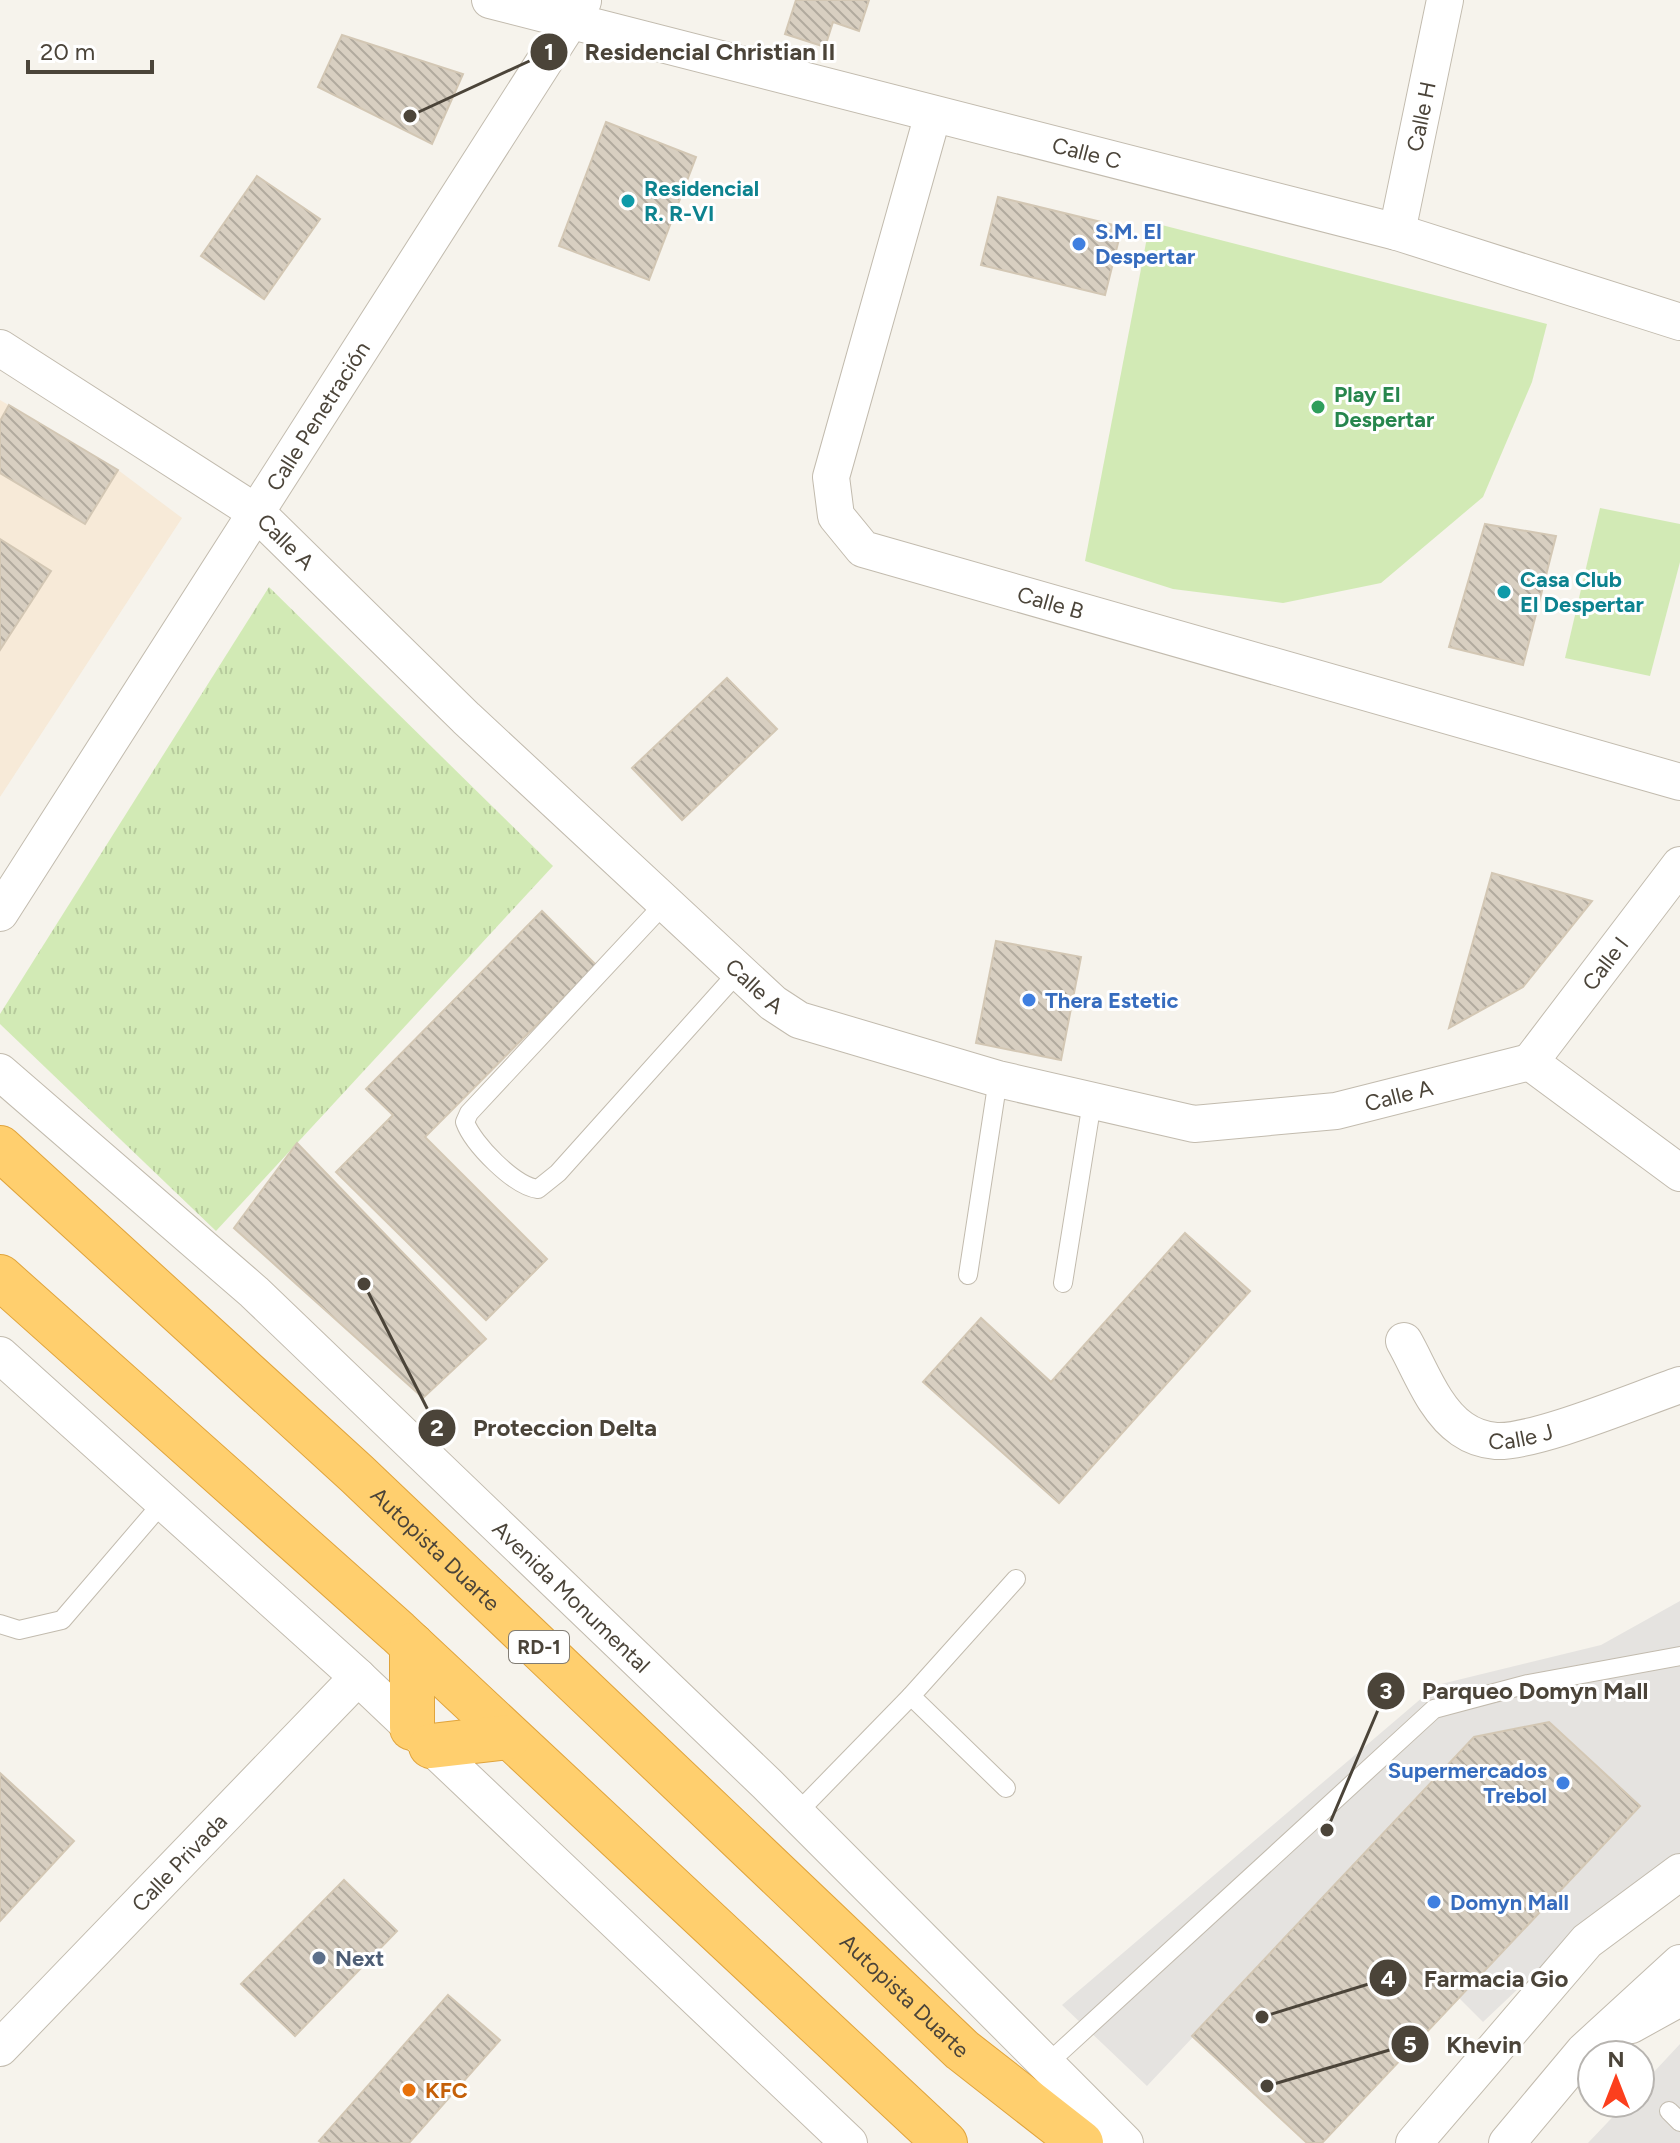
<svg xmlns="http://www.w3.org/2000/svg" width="1680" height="2143" viewBox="0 0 1680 2143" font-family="Figtree,sans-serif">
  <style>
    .commercial { fill: #f7ead8 }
    .grass { fill: url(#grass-tufts) }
    .park { fill: #d2eab5 }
    .parking { fill: #e5e3e0 }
    .building { fill: url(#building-back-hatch); stroke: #d3c7b4; stroke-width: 2 }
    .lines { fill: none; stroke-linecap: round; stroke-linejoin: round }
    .service-casing { stroke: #c2bbae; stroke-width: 20 }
    .minor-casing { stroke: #c2bbae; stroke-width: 38 }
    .motorway-casing { stroke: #e0a43c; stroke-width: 46 }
    .service { stroke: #fff; stroke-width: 18 }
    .minor { stroke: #fff; stroke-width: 36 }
    .motorway { stroke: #ffcf6e; stroke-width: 44 }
    .culture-dot { fill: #0f9aa8; stroke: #fff; stroke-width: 3 }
    .shop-dot { fill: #3f7fe0; stroke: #fff; stroke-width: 3 }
    .leisure-dot { fill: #2e9e5b; stroke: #fff; stroke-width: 3 }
    .service-dot { fill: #5c6f8a; stroke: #fff; stroke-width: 3 }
    .food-dot { fill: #e8710a; stroke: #fff; stroke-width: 3 }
    .labels { text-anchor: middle; stroke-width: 6; stroke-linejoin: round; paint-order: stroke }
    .shield { fill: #fff; stroke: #817c74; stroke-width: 2 }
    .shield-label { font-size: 20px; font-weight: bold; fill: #4b4439 }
    .street-label { font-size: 22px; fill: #4b4439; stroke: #fff }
    .culture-label { font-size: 22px; font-weight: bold; fill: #0d838f; stroke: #fff; text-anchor: start }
    .shop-label { font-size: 22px; font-weight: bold; fill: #366cbe; stroke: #fff; text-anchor: start }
    .leisure-label { font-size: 22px; font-weight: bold; fill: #27864d; stroke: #fff; text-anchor: start }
    .service-label { font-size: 22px; font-weight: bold; fill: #4e5e75; stroke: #fff; text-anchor: start }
    .food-label { font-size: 22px; font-weight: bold; fill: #c56008; stroke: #fff; text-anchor: start }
    .leader { fill: none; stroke: #4b4439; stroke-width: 3 }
    .callout-dot { fill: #4b4439; stroke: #fff; stroke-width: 3 }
    .mark-label { font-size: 24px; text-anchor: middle; font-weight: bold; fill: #fff }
    .callout-label { font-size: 24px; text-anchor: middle; font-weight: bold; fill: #4b4439; stroke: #fff; stroke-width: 6; stroke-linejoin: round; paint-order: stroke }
  </style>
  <defs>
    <pattern id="grass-tufts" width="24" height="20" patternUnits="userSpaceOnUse" patternTransform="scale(2)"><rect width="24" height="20" fill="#d2eab5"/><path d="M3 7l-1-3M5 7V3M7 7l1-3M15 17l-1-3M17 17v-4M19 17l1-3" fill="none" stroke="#b6ca9c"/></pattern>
    <pattern id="building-back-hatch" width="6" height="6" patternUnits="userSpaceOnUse" patternTransform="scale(2)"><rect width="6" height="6" fill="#d8cfc1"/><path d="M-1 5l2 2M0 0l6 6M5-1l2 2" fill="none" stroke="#b1aa9e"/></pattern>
  </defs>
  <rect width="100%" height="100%" fill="#f6f3ec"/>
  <polygon class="commercial" points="0,400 118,470 182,518 0,797"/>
  <polygon class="grass" points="269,587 553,866 216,1231 0,1024 0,1014"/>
  <g class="park">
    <polygon points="1150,222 1547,324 1532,382 1483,497 1381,583 1283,603 1173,589 1085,561"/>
    <polygon points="1600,508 1680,524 1680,562 1650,676 1565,658"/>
  </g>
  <g class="parking">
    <polygon points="1680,1601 1680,1853 1579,1931 1483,2022 1459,1998 1640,1806 1549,1722 1474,1738 1147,2086 1062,2005 1437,1685 1601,1645"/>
    <polygon points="1680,2044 1680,2143 1588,2143 1626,2103 1640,2103 1640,2087"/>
  </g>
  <g class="building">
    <polygon points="796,0 869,0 859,31 833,22 825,47 785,34"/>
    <polygon points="342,35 463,74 432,144 318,87"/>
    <polygon points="606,122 696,157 649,280 559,246"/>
    <polygon points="257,176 320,219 264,299 201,256"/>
    <polygon points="998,197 1122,227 1105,295 981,265"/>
    <polygon points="9,405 118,470 85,524 0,473 0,421"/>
    <polygon points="1485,524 1556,536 1523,665 1449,647"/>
    <polygon points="0,539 51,571 0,650"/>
    <polygon points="727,678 777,729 682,820 632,768"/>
    <polygon points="1492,873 1592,901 1523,987 1449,1028"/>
    <polygon points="542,911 596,965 425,1137 547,1259 486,1320 336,1172 393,1115 366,1089"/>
    <polygon points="996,941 1081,957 1061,1060 976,1043"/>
    <polygon points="297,1143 486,1339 423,1398 234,1228"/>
    <polygon points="1185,1233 1250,1291 1059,1503 923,1382 981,1318 1051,1382"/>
    <polygon points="1549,1722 1640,1806 1322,2143 1307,2143 1192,2036 1474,1737"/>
    <polygon points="0,1773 74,1841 0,1921"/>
    <polygon points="344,1880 397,1931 295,2036 241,1984"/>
    <polygon points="448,1995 500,2040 409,2143 322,2143 319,2141"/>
  </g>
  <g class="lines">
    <defs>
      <g id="service">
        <path d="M 665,903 L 469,1113 L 465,1122 C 473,1144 514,1186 538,1189 L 558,1173 L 740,970"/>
        <polyline points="968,1275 998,1079"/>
        <polyline points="1063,1283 1092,1102"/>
        <polyline points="0,1624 19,1630 62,1620 164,1501"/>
        <polyline points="1006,1788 911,1696 1016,1579"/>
        <polyline points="797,1813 911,1696"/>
        <polyline points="1047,2064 1434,1709 1528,1684 1680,1656"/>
        <polyline points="1669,2111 1680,2122"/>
      </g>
      <g id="minor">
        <path id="s1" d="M 490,0 L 1397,232 L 1680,322"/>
        <path id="s2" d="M 933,114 L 831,477 L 836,516 L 863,549 L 1680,782"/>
        <path id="s3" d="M 1397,232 L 1445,0"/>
        <path id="s4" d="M 0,348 L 257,513 L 466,718 L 773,1003 L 799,1020 L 998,1079 L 1194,1124 L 1336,1111 L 1530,1062 L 1680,1173"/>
        <path id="s5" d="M 0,913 L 583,1"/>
        <path id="s6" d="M 1530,1062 L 1680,865"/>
        <path id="s7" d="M 0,1072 L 254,1292 L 767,1784 L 1125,2143"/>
        <path id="s8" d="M 1404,1341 C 1420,1369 1434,1410 1462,1429 C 1472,1436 1484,1440 1496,1441 C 1535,1443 1639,1399 1680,1385"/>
        <polyline points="0,1355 358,1677 849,2143"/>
        <polyline points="1631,2025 1680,1998"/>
        <path id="s9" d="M 0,2048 L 358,1677"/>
        <polyline points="1414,2143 1587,1941 1680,1872"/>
        <polyline points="1507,2143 1584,2051 1680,1963"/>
      </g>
      <g id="motorway">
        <path id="s10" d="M 0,1148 L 357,1474 L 962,2050 L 1081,2143"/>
        <polyline points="0,1277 398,1632 945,2143"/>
        <polyline points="412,1645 412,1728"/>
        <polyline points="431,1746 508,1737"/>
      </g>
    </defs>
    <use href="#service" class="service-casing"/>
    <use href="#minor" class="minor-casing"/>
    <use href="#motorway" class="motorway-casing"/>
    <use href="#service" class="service"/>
    <use href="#minor" class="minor"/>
    <use href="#motorway" class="motorway"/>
  </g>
  <g class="culture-dot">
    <circle cx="628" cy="201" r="8"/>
    <circle cx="1504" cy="592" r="8"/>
  </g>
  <g class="shop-dot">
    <circle cx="1079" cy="244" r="8"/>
    <circle cx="1029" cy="1000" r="8"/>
    <circle cx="1563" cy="1783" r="8"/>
    <circle cx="1434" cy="1902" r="8"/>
  </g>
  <circle class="leisure-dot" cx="1318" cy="407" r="8"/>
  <circle class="service-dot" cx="319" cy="1958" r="8"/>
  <circle class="food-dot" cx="409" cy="2090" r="8"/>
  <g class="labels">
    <rect class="shield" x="509" y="1631" width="60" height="32" rx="6"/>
    <g class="shield-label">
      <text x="539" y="1654">RD-1</text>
    </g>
    <g class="street-label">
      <text dy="8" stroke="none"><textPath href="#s3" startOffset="118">Calle H</textPath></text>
      <text dy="8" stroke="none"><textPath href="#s1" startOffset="616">Calle C</textPath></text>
      <text dy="8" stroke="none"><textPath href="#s5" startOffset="590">Calle Penetración</textPath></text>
      <text dy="8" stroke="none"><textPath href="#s4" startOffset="346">Calle A</textPath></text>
      <text dy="8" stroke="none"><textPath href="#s2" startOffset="654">Calle B</textPath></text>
      <text dy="8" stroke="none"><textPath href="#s6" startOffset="124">Calle I</textPath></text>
      <text dy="8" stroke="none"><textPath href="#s4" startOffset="992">Calle A</textPath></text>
      <text dy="8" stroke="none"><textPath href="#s4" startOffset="1664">Calle A</textPath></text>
      <text dy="8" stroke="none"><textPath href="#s8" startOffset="168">Calle J</textPath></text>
      <text dy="8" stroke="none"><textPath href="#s10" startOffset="592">Autopista Duarte</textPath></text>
      <text dy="8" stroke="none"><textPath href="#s7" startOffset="776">Avenida Monumental</textPath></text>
      <text dy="8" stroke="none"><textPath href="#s9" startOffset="258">Calle Privada</textPath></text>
      <text dy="8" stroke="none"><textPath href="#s10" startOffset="1240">Autopista Duarte</textPath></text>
    </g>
    <g class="culture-label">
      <text x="644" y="196">Residencial<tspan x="644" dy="25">R. R-VI</tspan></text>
      <text x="1520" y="587">Casa Club<tspan x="1520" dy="25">El Despertar</tspan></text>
    </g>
    <g class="shop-label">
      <text x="1095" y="239">S.M. El<tspan x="1095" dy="25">Despertar</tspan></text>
      <text x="1045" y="1008">Thera Estetic</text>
      <text x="1547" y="1778" text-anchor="end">Supermercados<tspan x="1547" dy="25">Trebol</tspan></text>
      <text x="1450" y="1910">Domyn Mall</text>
    </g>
    <g class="leisure-label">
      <text x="1334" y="402">Play El<tspan x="1334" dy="25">Despertar</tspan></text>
    </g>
    <g class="service-label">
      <text x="335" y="1966">Next</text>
    </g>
    <g class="food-label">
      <text x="425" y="2098">KFC</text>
    </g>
  </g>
  <path class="leader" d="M410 116L549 52M364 1284L437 1428M1327 1830L1386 1691M1262 2017L1388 1978M1267 2086L1410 2044"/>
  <g class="callout-dot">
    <circle cx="410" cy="116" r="8"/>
    <circle cx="364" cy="1284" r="8"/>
    <circle cx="1327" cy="1830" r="8"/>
    <circle cx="1262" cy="2017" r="8"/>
    <circle cx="1267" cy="2086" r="8"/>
    <circle cx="549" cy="52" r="20"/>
    <circle cx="437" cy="1428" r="20"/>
    <circle cx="1386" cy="1691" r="20"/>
    <circle cx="1388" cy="1978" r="20"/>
    <circle cx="1410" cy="2044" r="20"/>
  </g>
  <g class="mark-label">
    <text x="549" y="60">1</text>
    <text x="437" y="1436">2</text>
    <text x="1386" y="1699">3</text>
    <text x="1388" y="1987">4</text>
    <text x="1410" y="2053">5</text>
  </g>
  <g class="callout-label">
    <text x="710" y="60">Residencial Christian II</text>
    <text x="565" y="1436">Proteccion Delta</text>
    <text x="1535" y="1699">Parqueo Domyn Mall</text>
    <text x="1496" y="1987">Farmacia Gio</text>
    <text x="1484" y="2053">Khevin</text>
  </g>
  <g transform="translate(1616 2079)"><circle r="38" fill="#ffffff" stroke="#b7b4b0" stroke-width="2"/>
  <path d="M0-6L14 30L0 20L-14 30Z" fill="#fc3f1d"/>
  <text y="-12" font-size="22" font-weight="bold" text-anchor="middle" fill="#4b4439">N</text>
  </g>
  <path d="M28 60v12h124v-12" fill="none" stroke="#4b4439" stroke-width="4"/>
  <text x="40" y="60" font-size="24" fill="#4b4439" stroke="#ffffff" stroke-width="6" paint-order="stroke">20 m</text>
</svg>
